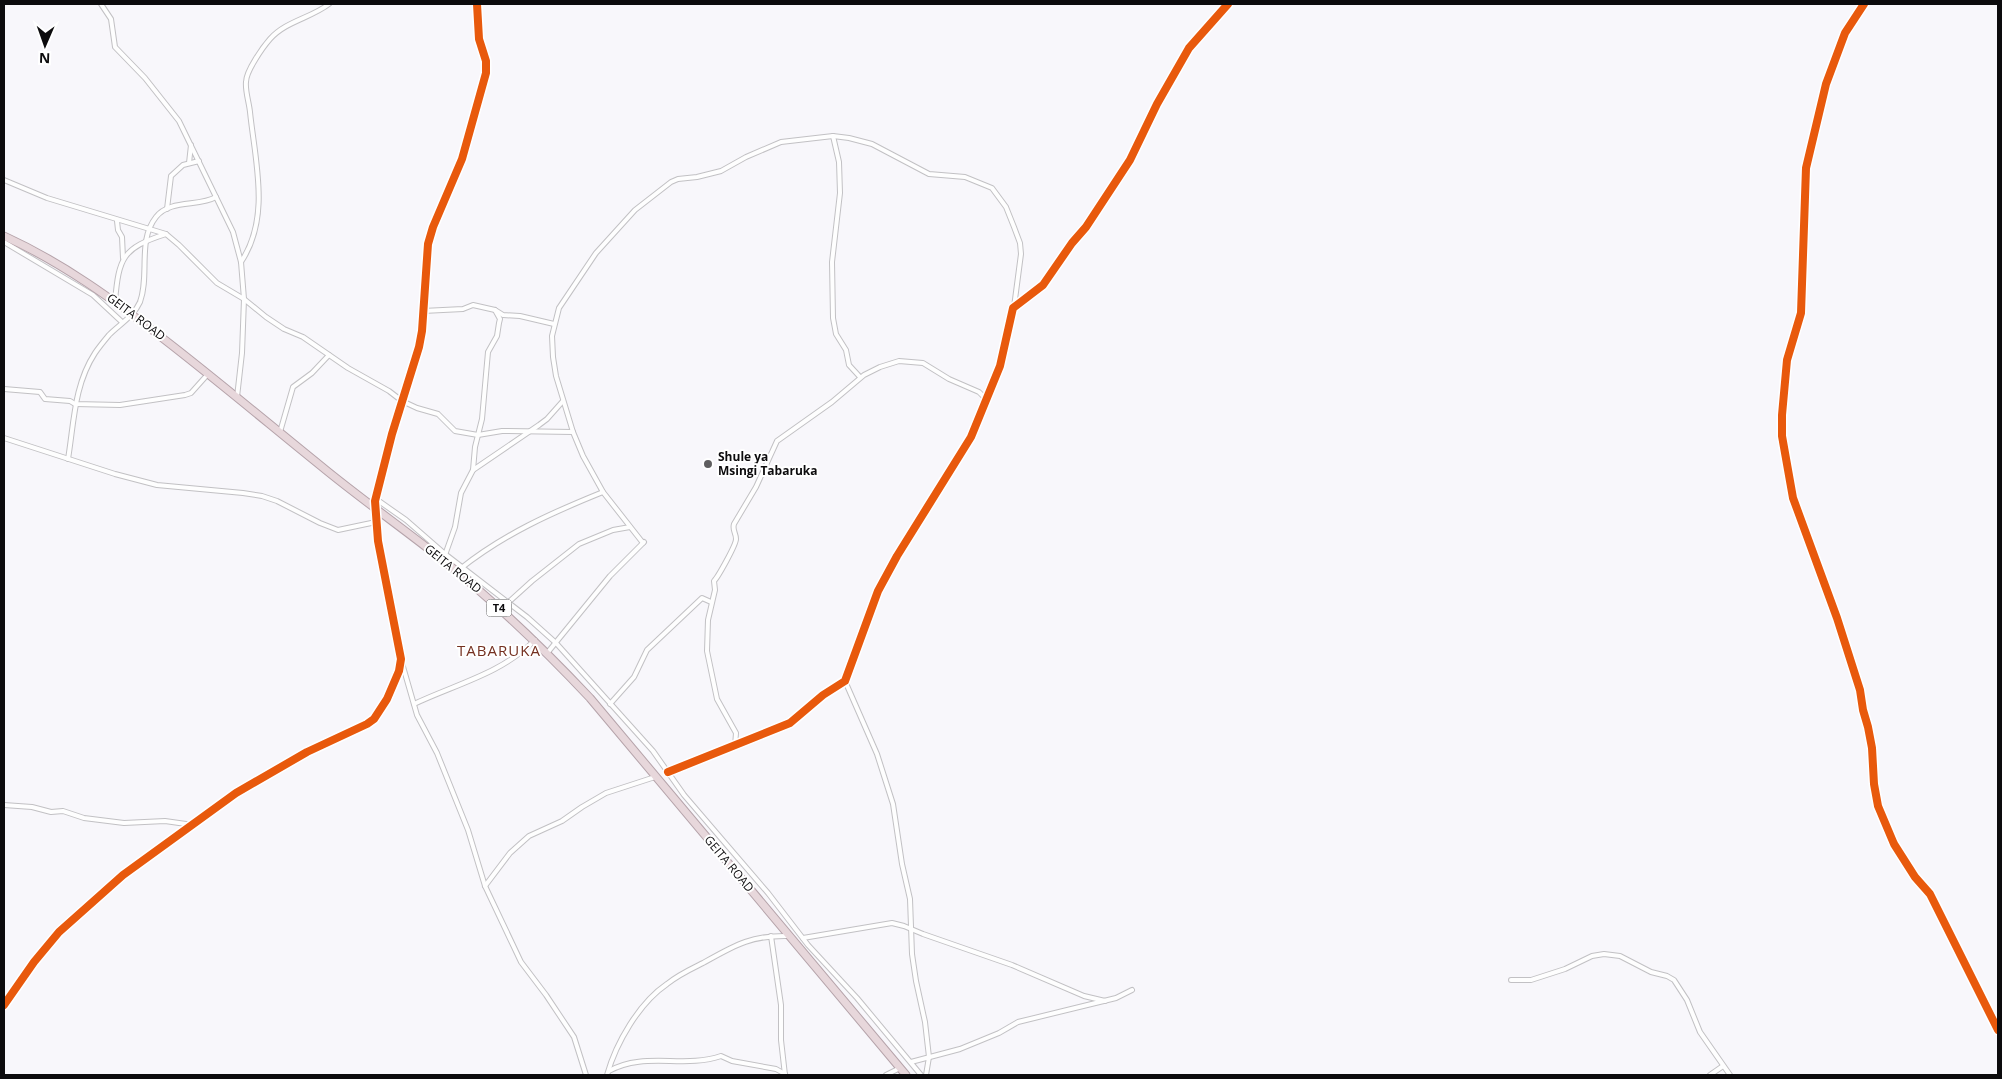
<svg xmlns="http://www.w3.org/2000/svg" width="2002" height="1079" viewBox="0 0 2002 1079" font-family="'Open Sans',sans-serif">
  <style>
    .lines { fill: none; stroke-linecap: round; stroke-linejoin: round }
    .street-casing { stroke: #c2c1c4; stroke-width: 6 }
    .highway-casing { stroke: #b5a3aa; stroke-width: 9 }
    .street { stroke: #fefefe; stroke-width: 4 }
    .highway { stroke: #e7d7db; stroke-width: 7 }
    .cycleway-casing { stroke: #fff; stroke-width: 11 }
    .cycleway { stroke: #e8590c; stroke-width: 8 }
    .poi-dot { fill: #5f5e60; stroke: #fff; stroke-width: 2 }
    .labels { text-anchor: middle; stroke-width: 4; stroke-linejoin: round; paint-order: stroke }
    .shield { fill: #fff; stroke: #555456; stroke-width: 1 }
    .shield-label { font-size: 11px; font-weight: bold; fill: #0c0b0d }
    .street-label { font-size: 12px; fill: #0c0b0d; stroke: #fff }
    .poi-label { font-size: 12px; font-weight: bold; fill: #0c0b0d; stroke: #fff; text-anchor: start }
    .quarter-label { font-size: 15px; letter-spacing: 1px; fill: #743020; stroke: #fff }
  </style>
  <rect width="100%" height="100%" fill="#f8f7fb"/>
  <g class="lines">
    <defs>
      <g id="street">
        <polyline points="101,4 111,19 115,47 145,78 179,121 233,232 241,262 244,299 242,353 237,397"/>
        <polyline points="1864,4 1845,33 1826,84 1806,168 1801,313 1787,360 1782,415 1782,436 1793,498 1837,618 1860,690 1863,710 1868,727 1872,748 1874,784 1878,806 1894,844 1915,877 1930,894 1998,1030"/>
        <polyline points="833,136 839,162 840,193 832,262 833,318 836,334 846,350 849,365 860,377"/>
        <polyline points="189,163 191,145"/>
        <polyline points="4,180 47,198 166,234 179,245 217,283 244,299 266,317 284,329 303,337 348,368 389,391 402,401 417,408 438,414 455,431 478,435 502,431 573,432"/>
        <polyline points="167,209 171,176 183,165 199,161"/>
        <polyline points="117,221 118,230 122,237 123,258"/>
        <polyline points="4,242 93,295 122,322"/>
        <path d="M 241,262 C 271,217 255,161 250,112 C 249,102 245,91 246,82 C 246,71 263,47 270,39 C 286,21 311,18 329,4"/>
        <path d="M 115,301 C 119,258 122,248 166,234"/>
        <polyline points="423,311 463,309 473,305 495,310 503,315 520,316 554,324"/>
        <polyline points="4,389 40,392 45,399 70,401 75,404 120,405 185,395 191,393 208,374"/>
        <polyline points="280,432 293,387 312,373 329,355"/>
        <polyline points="4,438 115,474 157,485 243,493 262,496 277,501 320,523 338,530 376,522"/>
        <path d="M 68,459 C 74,423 74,385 95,353 C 99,347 104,341 109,335 C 119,325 134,316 140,302 C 150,275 137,241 156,217 C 170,199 199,207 216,197"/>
        <polyline points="473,470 539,425 547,419 563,401"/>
        <polyline points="376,499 406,520 445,554 527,617 556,643 653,751 684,795 768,893 808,945 857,998 921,1075"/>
        <polyline points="643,543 603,492 583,456 573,432 556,376 553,357 552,336 559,308 596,253 635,210 671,182 678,179 697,177 721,171 746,157 781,142 833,136 849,138 872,144 929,174 965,177 992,188 1006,207 1014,227 1020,243 1021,254 1014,307"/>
        <polyline points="445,555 455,527 461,493 473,470 475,447 482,419 488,352 497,336 499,323 500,319 495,310"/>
        <path d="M 460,569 C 504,534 551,513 603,492"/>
        <polyline points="501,609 532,581 579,544 613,530 630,527"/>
        <polyline points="548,652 610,576 644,542"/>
        <polyline points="402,663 417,715 437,753 468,830 485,886 521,962 546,995 574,1037 586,1075"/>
        <polyline points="845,681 877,754 893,804 902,864 910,899 912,954 916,981 925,1022 929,1057 926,1075"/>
        <path d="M 414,704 C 456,684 501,674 535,640"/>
        <polyline points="610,704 634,677 647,650 702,598 711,602"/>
        <path d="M 735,746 L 736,733 L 717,699 L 707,651 L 708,620 L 715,590 L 714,581 C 718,577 736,545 736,539 C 736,533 732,530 734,524 L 756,487 L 777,441 L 832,402 L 864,375 L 880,367 L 899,361 L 923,363 L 949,379 L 979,392 L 987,400"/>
        <polyline points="668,772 790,723 823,695 845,681 878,591 897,556 971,437 1000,366 1013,308 1043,285 1072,243 1086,227 1130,160 1157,104 1189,48 1228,4"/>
        <polyline points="4,805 32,807 51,812 63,811 84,818 124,823 165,821 193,825"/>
        <polyline points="485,886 510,853 529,836 562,821 582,807 606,793 655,777"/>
        <polyline points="771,936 781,1005 781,1040 785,1075"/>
        <polyline points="803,938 892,923 904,926 923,934 1012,965 1084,996 1105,1001"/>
        <polyline points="1511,980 1531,980 1565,969 1592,956 1604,954 1620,956 1651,972 1667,976 1674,980 1687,1000 1700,1032 1730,1075"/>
        <polyline points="4,1005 34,962 59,932 123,875 236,793 307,752 367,724 374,719 387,699 399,671 401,659 378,541 375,501 392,434 419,347 422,331 428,244 433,227 462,159 486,73 486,61 479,39 477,4"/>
        <polyline points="911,1062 960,1049 999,1033 1018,1022 1116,998 1132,990"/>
        <path d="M 609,1071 C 644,1051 684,1069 721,1056 L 732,1061 L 776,1069 L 785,1074"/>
        <path d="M 607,1075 C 616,1043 639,1003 667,984 C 678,975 691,969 703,963 C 735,945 751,935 789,936"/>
        <polyline points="886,1075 900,1068"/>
        <polyline points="1710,1075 1723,1066"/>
      </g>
      <path id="highway" d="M 4,236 C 63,263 114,300 165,340 C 218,381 269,424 321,466 C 361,499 404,529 444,561 C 496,603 544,649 590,698 L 906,1075"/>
    </defs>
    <use href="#street" class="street-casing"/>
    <use href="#highway" class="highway-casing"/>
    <use href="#street" class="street"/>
    <use href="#highway" class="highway"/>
    <defs>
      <g id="cycleway">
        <polyline points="1864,4 1845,33 1826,84 1806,168 1801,313 1787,360 1782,415 1782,436 1793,498 1837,618 1860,690 1863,710 1868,727 1872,748 1874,784 1878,806 1894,844 1915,877 1930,894 1998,1030"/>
        <polyline points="668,772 790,723 823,695 845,681 878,591 897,556 971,437 1000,366 1013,308 1043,285 1072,243 1086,227 1130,160 1157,104 1189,48 1228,4"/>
        <polyline points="4,1005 34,962 59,932 123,875 236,793 307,752 367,724 374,719 387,699 399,671 401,659 378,541 375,501 392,434 419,347 422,331 428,244 433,227 462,159 486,73 486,61 479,39 477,4"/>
      </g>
    </defs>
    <use href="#cycleway" class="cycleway-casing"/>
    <use href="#cycleway" class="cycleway"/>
  </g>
  <circle class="poi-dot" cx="708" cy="464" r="5"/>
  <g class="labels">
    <rect class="shield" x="486.5" y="599.5" width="25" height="17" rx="4"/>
    <g class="shield-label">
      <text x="499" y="612">T4</text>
    </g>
    <g class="street-label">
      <text transform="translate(136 317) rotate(37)" y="4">GEITA ROAD</text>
      <text transform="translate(453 569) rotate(39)" y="4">GEITA ROAD</text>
      <text transform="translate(729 864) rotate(50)" y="4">GEITA ROAD</text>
    </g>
    <g class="poi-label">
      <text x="718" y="461">Shule ya<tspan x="718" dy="14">Msingi Tabaruka</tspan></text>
    </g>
    <g class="quarter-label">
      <text x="499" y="656">TABARUKA</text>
    </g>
  </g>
  <rect width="2002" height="1079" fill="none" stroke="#0c0b0d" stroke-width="10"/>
  <g transform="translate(45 45) rotate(182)" stroke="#ffffff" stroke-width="4" paint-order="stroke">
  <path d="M0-4L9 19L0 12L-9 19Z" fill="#0c0b0d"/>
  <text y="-8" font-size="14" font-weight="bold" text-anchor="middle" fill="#0c0b0d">N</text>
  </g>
</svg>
